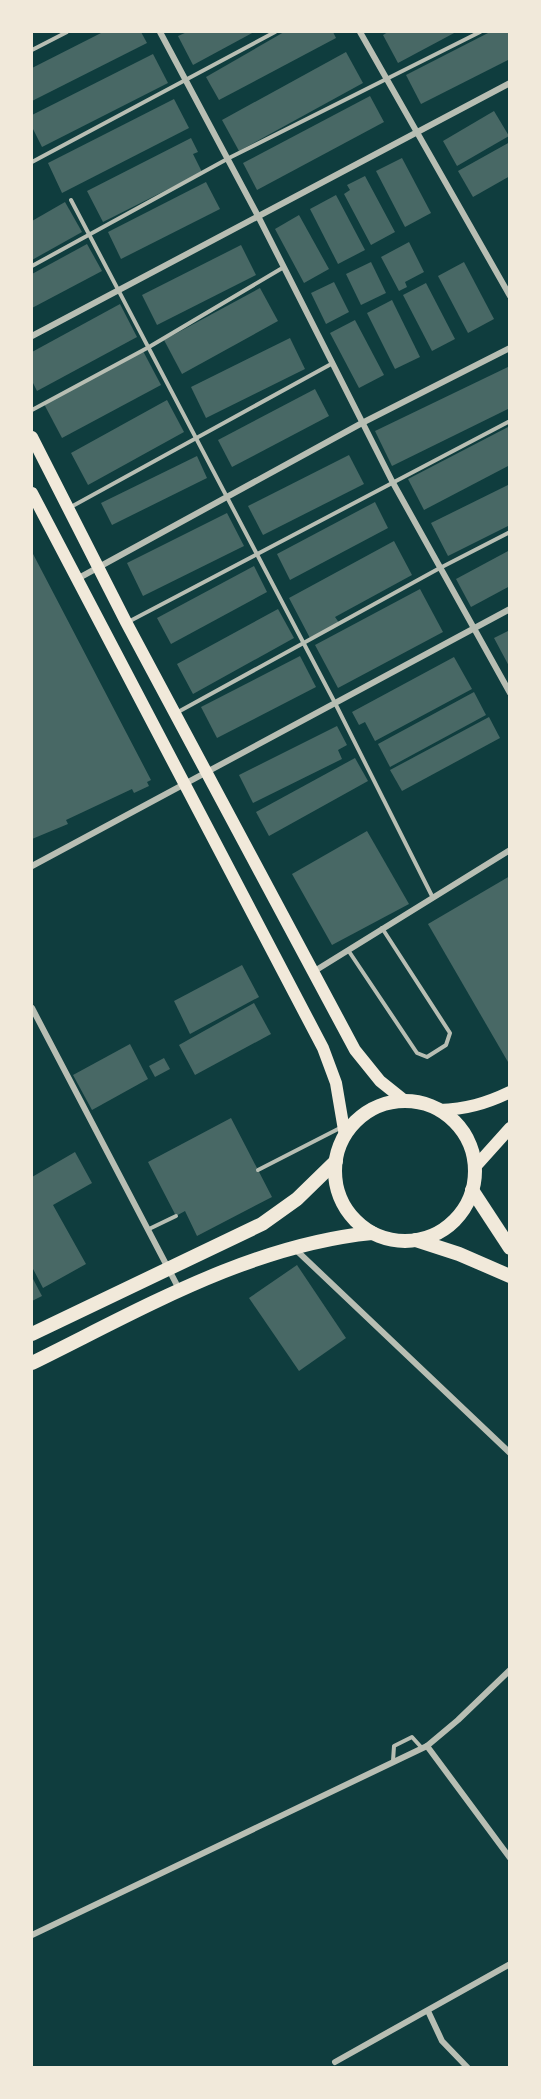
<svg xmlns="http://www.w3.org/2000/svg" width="541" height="2099" viewBox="0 0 541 2099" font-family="'Fira Sans',sans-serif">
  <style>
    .building { fill: #486865 }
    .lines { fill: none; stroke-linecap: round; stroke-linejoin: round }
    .service { stroke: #b8beb3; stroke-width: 4 }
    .minor { stroke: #b8beb3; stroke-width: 6 }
    .secondary { stroke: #f1e9da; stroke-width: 12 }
    .primary { stroke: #f1e9da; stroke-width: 12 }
    .trunk { stroke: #f1e9da; stroke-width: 14 }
  </style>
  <rect width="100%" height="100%" fill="#0f3d3e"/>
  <g class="building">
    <polygon points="103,32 141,32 147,43 32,101 32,68"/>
    <polygon points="187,32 254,32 193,65 178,36"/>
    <polygon points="284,32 333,32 336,38 219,100 206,77"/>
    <polygon points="388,32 456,32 398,63 383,35"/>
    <polygon points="490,32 510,32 510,59 421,104 406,75"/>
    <polygon points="346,52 363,83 239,151 222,120"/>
    <polygon points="153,54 168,83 42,147 32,127 32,115"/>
    <polygon points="370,96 384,122 257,190 243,163"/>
    <polygon points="174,99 189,128 62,193 48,163"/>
    <polygon points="494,111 509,136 457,166 443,141"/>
    <polygon points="191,138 198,152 193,154 202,172 103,222 87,191"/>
    <polygon points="510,142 510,176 473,197 458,171"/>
    <polygon points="402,158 431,213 405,227 376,171"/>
    <polygon points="365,176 395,232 371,245 344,194 350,190 347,185"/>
    <polygon points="206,182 220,209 121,259 108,232"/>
    <polygon points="336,195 365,250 338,264 310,209"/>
    <polygon points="65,202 82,232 32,260 32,221"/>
    <polygon points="299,215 329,269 304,283 275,229"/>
    <polygon points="409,242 424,272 405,282 407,287 399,291 381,257"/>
    <polygon points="87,244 102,271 32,308 32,274"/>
    <polygon points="241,245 256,275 157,325 142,295"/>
    <polygon points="371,262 386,293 361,305 346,274"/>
    <polygon points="464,262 494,319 468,333 438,276"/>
    <polygon points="334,282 349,312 326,324 311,293"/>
    <polygon points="426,283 455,339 432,351 403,295"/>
    <polygon points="260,288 278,321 182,374 164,340"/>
    <polygon points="392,300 420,357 395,369 367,313"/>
    <polygon points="120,304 137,337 37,391 32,381 32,352"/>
    <polygon points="355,320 384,375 359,388 330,333"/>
    <polygon points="290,338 305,369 206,418 191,387"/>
    <polygon points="143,351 161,385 62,438 44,404"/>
    <polygon points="510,366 510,408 392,466 375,431"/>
    <polygon points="315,389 329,416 232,467 218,440"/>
    <polygon points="167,400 184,432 88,485 71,453"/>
    <polygon points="510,426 510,465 424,510 408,479"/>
    <polygon points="349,455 364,484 263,535 248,506"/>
    <polygon points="197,456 207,478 112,525 101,503"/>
    <polygon points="510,484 510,525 448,556 431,523"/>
    <polygon points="375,502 388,528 290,580 277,554"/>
    <polygon points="227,513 244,546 143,596 127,563"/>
    <polygon points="394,541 412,575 335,617 340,624 311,640 289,598"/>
    <polygon points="510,550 510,586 471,607 456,579"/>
    <polygon points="32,552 151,780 147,782 149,786 134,793 132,789 66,820 68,824 32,839"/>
    <polygon points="254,566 267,592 171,644 157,618"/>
    <polygon points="420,589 443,632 338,688 315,645"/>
    <polygon points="278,609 294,638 193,694 177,664"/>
    <polygon points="510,630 510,668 494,638"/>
    <polygon points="300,656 316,687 217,738 201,707"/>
    <polygon points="454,657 472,689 375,741 365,722 359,725 352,712"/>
    <polygon points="474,692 486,715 390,767 378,744"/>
    <polygon points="489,717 500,738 402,791 390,770"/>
    <polygon points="337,726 347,745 338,750 342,759 253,803 239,775"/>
    <polygon points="355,758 368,781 269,836 256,812"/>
    <polygon points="367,831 409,904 332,945 292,874"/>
    <polygon points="510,876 510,1061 508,1062 428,924"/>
    <polygon points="242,965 259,997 190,1034 174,1001"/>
    <polygon points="254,1003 271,1034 195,1075 179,1045"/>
    <polygon points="130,1044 148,1079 92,1110 73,1075"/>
    <polygon points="164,1058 170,1069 155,1077 149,1066"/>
    <polygon points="231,1118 272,1197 197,1236 185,1211 176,1216 148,1162"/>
    <polygon points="75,1152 92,1183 53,1205 86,1264 43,1288 32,1267 32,1177"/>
    <polygon points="297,1265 346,1338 299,1371 249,1298"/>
    <polygon points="32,1277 42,1296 32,1301"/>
  </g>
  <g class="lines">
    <g class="service">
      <polyline points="32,50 67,32"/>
      <polyline points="32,162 275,32"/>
      <polyline points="71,200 334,701 432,896"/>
      <polyline points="32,266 229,158 480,32"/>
      <polyline points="32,410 149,347 284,267"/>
      <polyline points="69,508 333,363"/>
      <polyline points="130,621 510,421"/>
      <polyline points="178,712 438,569 510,532"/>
      <polyline points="348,950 417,1053 427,1057 446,1045 450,1033 382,928"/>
      <polyline points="258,1170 340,1128"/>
      <polyline points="149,1229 176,1216"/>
      <polyline points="393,1761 394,1746 412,1737 421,1747"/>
    </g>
    <g class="minor">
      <polyline points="160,32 258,216 392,481 510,693"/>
      <polyline points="360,32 510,296"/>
      <polyline points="32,336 510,83"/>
      <polyline points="77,579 362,423 510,348"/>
      <polyline points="32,866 510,609"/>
      <polyline points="313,972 510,850"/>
      <polyline points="32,1008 179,1289"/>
      <polyline points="295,1249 510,1453"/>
      <polyline points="427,1746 510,1858"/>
      <polyline points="32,1935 427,1746 458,1720 510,1670"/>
      <polyline points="428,2011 442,2041 468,2068"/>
      <polyline points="335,2062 510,1964"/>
    </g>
    <g class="secondary">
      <path d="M 439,1110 C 466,1109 485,1104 510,1092"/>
      <polyline points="475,1167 510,1128"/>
    </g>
    <g class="primary">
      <polyline points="32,437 126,622 355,1050 380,1081 405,1101"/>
      <polyline points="32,493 323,1048 336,1083 345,1136"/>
    </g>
    <g class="trunk">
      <circle cx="405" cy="1171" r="70"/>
      <polyline points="472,1190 510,1248"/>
      <polyline points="416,1240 459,1254 510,1276"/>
      <polyline points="32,1334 262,1224 297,1199 336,1161"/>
      <path d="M 32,1363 C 140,1310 250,1245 372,1233"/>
    </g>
  </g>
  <rect width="541" height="2099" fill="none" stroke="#f1e9da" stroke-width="66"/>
</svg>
